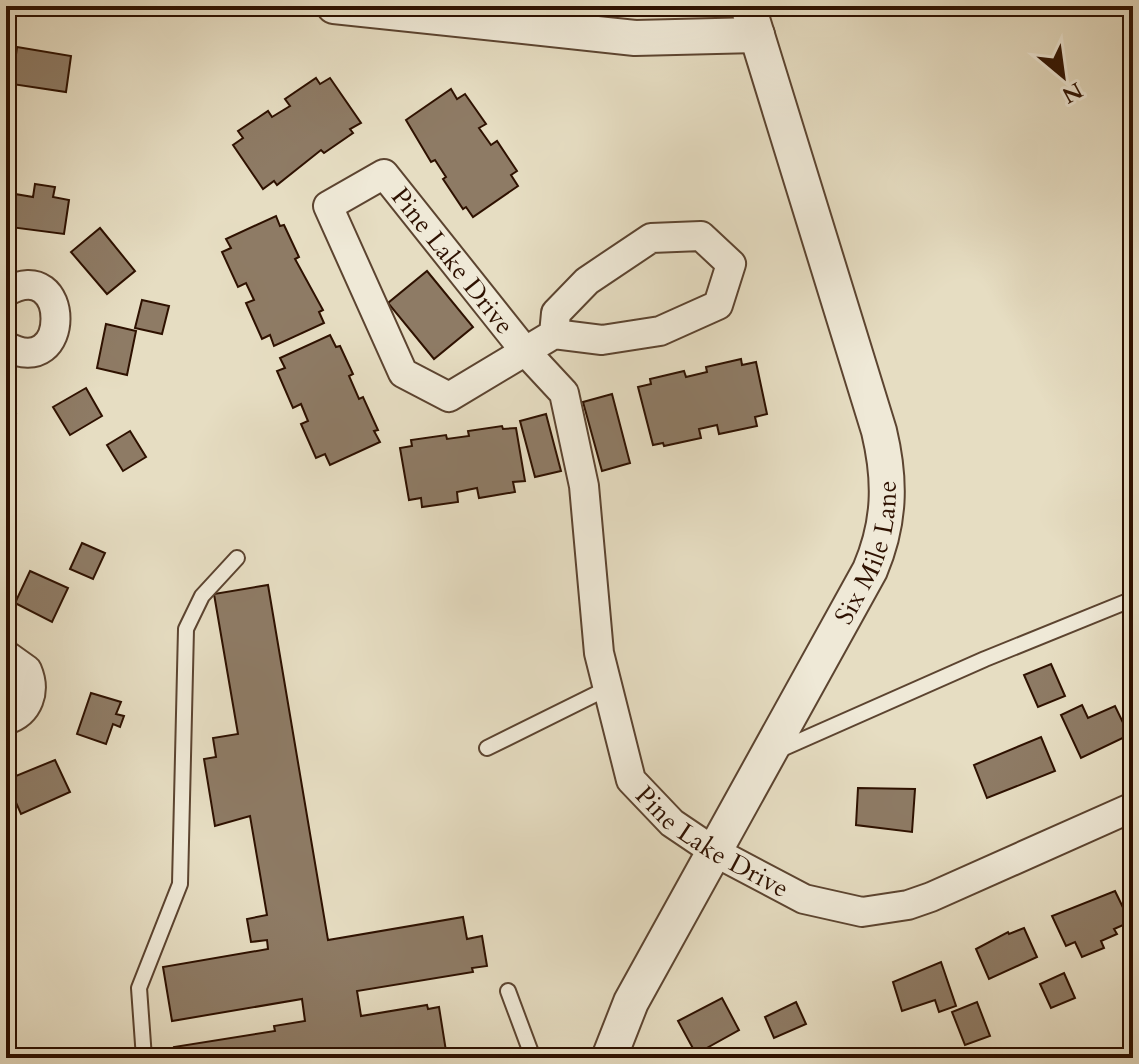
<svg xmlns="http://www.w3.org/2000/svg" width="1139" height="1064" viewBox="0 0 1139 1064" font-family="Cardo,serif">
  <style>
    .building { fill: #8e7b65; stroke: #2e1100; stroke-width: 2 }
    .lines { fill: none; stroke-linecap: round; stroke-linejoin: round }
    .service-casing { stroke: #5c4430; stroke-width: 18 }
    .minor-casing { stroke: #5c4430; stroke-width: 32 }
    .tertiary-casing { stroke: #5c4430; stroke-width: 38 }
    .service { stroke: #efe9d7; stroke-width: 14 }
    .minor { stroke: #efe9d7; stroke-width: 28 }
    .tertiary { stroke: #efe9d7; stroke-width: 34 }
    .labels { text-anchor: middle; stroke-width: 7; stroke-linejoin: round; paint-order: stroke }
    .street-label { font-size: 26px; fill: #2e1100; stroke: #efe9d7 }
  </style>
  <rect width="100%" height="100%" fill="#e6ddc2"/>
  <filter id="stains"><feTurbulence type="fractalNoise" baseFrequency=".0025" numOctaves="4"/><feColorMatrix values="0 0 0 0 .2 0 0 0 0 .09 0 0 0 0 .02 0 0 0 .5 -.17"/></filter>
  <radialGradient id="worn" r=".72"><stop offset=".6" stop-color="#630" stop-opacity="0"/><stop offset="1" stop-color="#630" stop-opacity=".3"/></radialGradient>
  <g class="building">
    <polygon points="17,47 71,56 66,92 12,84"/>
    <polygon points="316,78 320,84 330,78 361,123 350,129 353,133 324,153 321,150 277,185 274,181 263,189 233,145 243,138 238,131 268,111 272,117 290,106 285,99"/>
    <polygon points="451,89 457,99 465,94 486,124 479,128 491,145 497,141 517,171 511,175 518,186 473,217 466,207 463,209 443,179 446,177 435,160 431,162 406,120"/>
    <polygon points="35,184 55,187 53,197 69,200 64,234 10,227 15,194 33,197"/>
    <polygon points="276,216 280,226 284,225 299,257 295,259 323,310 319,312 324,323 274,346 270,335 262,339 246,303 254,300 246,283 238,287 222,252 231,248 226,239"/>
    <polygon points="100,228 135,271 107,294 71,252"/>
    <polygon points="427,271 473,327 434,359 388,303"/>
    <polygon points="142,300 169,306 162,334 135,328"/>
    <polygon points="106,324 136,331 127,375 97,368"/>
    <polygon points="330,335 336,347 340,346 353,374 349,376 359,399 363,397 378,430 374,431 380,442 330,465 325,454 316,458 301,424 308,421 301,404 293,408 277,371 285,368 280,358"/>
    <polygon points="741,359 742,365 756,362 767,414 755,417 757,426 719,434 717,425 699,429 701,438 664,446 663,443 653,445 638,387 651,384 650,379 684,371 686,377 707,372 706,367"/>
    <polygon points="86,388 102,416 70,435 53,407"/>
    <polygon points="612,394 630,463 602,471 583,402"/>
    <polygon points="6,412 16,414 10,458 6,458"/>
    <polygon points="546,414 561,471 535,477 520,421"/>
    <polygon points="502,426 503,429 516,428 525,481 513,482 515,492 479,498 477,488 457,492 458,502 422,507 421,498 409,500 400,448 412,446 411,440 446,435 447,439 469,436 468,431"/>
    <polygon points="130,431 146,457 123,471 107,445"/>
    <polygon points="82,543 105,553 93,579 70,569"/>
    <polygon points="30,571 68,588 52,622 15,603"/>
    <polygon points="268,585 328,940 463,917 467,939 482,936 487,966 472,968 473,972 357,991 361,1016 427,1005 428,1009 439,1007 446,1051 435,1053 436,1058 176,1058 174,1047 275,1031 274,1026 305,1021 302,999 172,1021 163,967 268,949 267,940 251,942 247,919 267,915 250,816 215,826 204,759 216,757 213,738 238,734 214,594"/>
    <polygon points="1051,664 1065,696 1038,707 1024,675"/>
    <polygon points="91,693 121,702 116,714 124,716 120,727 113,724 106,744 77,734"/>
    <polygon points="1082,705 1088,718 1115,706 1129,735 1081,758 1061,715"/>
    <polygon points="1041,737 1055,771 987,798 974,765"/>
    <polygon points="55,760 70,792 21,814 6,780"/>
    <polygon points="858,788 915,789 912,832 856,825"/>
    <polygon points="1115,891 1130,922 1114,929 1117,934 1101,941 1104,948 1082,957 1075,942 1066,946 1052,916"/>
    <polygon points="1024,928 1037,957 989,979 976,949 1008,932 1009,934"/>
    <polygon points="941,962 956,1006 939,1012 935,1000 902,1011 893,982"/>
    <polygon points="1064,973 1075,998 1051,1008 1040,984"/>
    <polygon points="722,998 739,1030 696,1054 678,1021"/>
    <polygon points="796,1002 806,1024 774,1038 765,1017"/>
    <polygon points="977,1002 990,1036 965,1045 952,1012"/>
  </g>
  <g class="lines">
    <defs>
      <g id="service">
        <polyline points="487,748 606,689"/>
        <polyline points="777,751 985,659 1133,599"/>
        <polyline points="508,991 533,1058"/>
        <polyline points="144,1058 139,988 180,884 186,629 202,596 237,558"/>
      </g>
      <g id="minor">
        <path d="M 6,292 C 72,254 72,383 6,346"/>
        <path id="s1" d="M 554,334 L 556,313 L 587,281 L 651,238 L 701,236 L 731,264 L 718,305 L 660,331 L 602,340 L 554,334 L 449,397 L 403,373 L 328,206 L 384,174 L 525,351 L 564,393 L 584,486 L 599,653 L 631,780 L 672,823 L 715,852 L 804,899 L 862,912 L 908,905 L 931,897 L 1133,807"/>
        <path d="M 6,655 L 27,670 C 36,691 29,713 6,720"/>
      </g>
      <g id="tertiary">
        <polyline points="334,6 635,38 757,35"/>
        <path id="s2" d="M 609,1058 L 631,1002 L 870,570 C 890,523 891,481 879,431 L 748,6"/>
      </g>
    </defs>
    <use href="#service" class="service-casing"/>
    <use href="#minor" class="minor-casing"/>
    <use href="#tertiary" class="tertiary-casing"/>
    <use href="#service" class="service"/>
    <use href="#minor" class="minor"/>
    <use href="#tertiary" class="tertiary"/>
  </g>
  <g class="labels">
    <g class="street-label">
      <text dy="9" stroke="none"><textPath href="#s1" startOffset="980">Pine Lake Drive</textPath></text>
      <text dy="9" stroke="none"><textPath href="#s2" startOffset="570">Six Mile Lane</textPath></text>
      <text dy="9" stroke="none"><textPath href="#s1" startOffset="1650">Pine Lake Drive</textPath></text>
    </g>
  </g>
  <rect width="1139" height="1064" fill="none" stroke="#e6ddc2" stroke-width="32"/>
  <rect x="8" y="8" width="1123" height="1048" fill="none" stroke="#2e1100" stroke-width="4"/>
  <rect x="16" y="16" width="1107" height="1032" fill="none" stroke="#2e1100" stroke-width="2"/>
  <g transform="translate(1063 76) rotate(151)" stroke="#efe9d7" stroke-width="6" paint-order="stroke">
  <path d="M0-6L14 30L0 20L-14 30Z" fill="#2e1100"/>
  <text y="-12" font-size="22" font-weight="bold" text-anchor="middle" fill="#2e1100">N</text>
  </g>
  <rect width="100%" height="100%" filter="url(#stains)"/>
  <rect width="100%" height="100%" fill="url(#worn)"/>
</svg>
